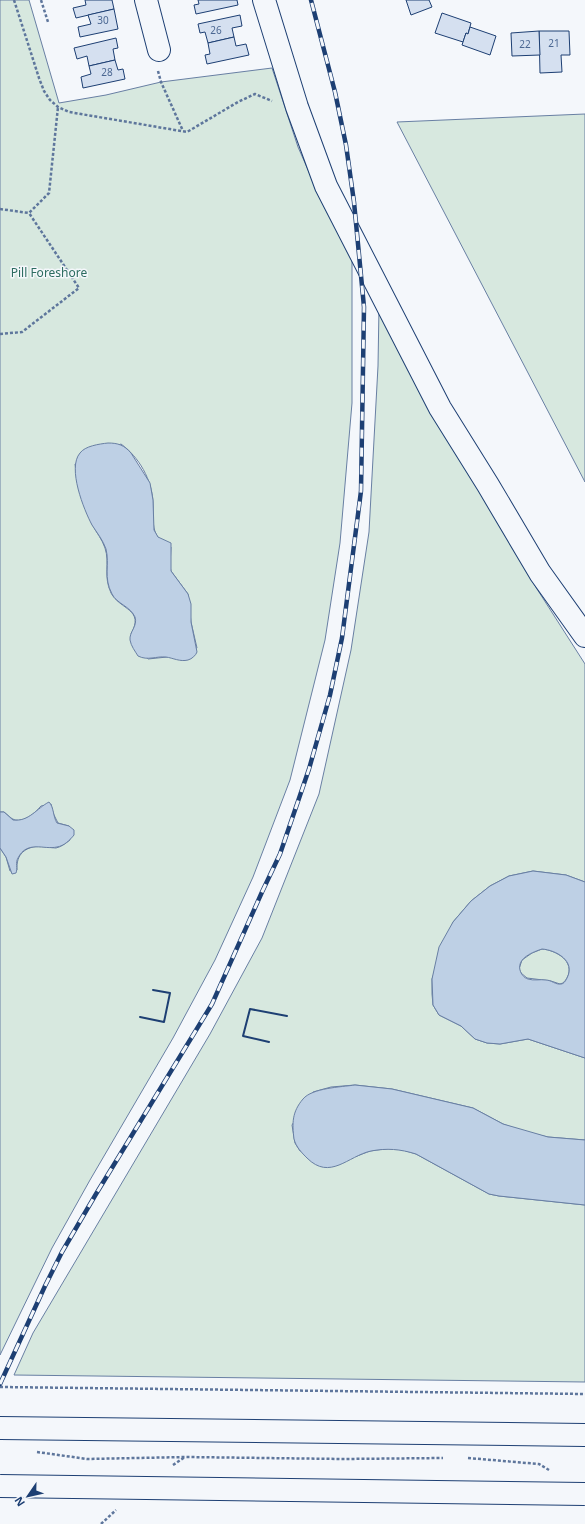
<svg xmlns="http://www.w3.org/2000/svg" width="585" height="1524" viewBox="0 0 585 1524" font-family="'Noto Sans',sans-serif">
  <style>
    .green { fill: #d7e8df; stroke: #687fa3; fill-rule: evenodd }
    .water { fill: #bed0e5; stroke: #687fa3; fill-rule: evenodd }
    .building { fill: #d5e0f0; stroke: #1d3f73 }
    .lines { fill: none; stroke-linecap: round; stroke-linejoin: round }
    .minor-casing { stroke: #1d3f73; stroke-width: 24 }
    .highway-casing { stroke: #1d3f73; stroke-width: 24 }
    .path { stroke: #5e769c; stroke-width: 2.5; stroke-dasharray: 3 2; stroke-linecap: butt }
    .minor { stroke: #f4f7fb; stroke-width: 22 }
    .highway { stroke: #f4f7fb; stroke-width: 22 }
    .rail-casing { stroke: #1d3f73; stroke-width: 4.5 }
    .rail { stroke: #f4f7fb; stroke-width: 3; stroke-dasharray: 9; stroke-linecap: butt }
    .highway-bridge-casing { stroke: #1d3f73; stroke-width: 24; stroke-linecap: butt }
    .highway-bridge { stroke: #f4f7fb; stroke-width: 22 }
    .wall { stroke: #1d3f73; stroke-width: 2 }
    .labels { text-anchor: middle; stroke-width: 3; stroke-linejoin: round; paint-order: stroke }
    .number-label { font-size: 10px; fill: #4b6792 }
    .park-label { font-size: 12px; fill: #2c6c60; stroke: #f4f7fb }
  </style>
  <rect width="100%" height="100%" fill="#f4f7fb"/>
  <g class="green">
    <path d="M 0,0 L 29,0 L 59,103 L 106,95 L 161,82 L 272,68 L 298,147 L 324,206 L 352,259 L 352,403 L 340,543 L 325,640 L 290,780 L 253,877 L 215,960 L 173,1038 L 90,1180 L 52,1248 L 0,1355 L 0,848 L 6,857 L 10,871 L 17,870 C 16,854 25,847 40,846 C 45,846 51,848 56,848 C 61,847 66,843 70,840 L 69,826 L 58,823 L 53,813 L 51,804 L 41,806 C 35,813 25,822 15,820 C 11,819 7,814 4,812 L 0,812 ZM 121,444 C 139,457 152,480 153,502 C 154,512 151,526 157,536 C 160,540 167,544 171,547 L 170,566 L 171,571 L 188,594 L 191,622 L 197,648 L 167,657 L 148,659 L 131,634 C 145,609 120,610 111,593 C 103,576 110,563 105,548 C 102,539 96,532 92,524 C 84,505 77,484 75,464 Z"/>
    <polygon points="585,114 585,482 397,122"/>
    <polygon points="379,307 425,397 537,589 585,664 585,882 566,875 533,871 509,876 490,886 471,901 453,922 432,979 432,994 433,1005 439,1015 461,1026 475,1039 487,1043 500,1044 528,1039 585,1058 585,1140 548,1137 525,1132 503,1124 473,1108 392,1089 355,1085 331,1087 313,1092 292,1125 295,1143 300,1151 357,1156 370,1151 391,1148 403,1150 416,1154 489,1194 499,1196 585,1205 585,1382 14,1375 33,1333 210,1034 262,938 319,794 351,650 369,532 378,366"/>
    <path d="M 542,949 C 555,950 576,961 567,978 C 565,981 564,983 560,984 L 551,981 L 527,978 L 521,973 L 519,969 L 522,960 L 532,953 Z"/>
  </g>
  <g class="water">
    <path d="M 108,443 C 118,443 124,445 131,453 L 150,483 L 153,500 L 154,530 L 158,537 L 171,543 L 171,571 L 188,594 L 191,604 L 191,622 L 197,652 C 196,655 192,659 188,660 C 180,662 173,658 166,657 C 156,656 148,661 138,656 C 135,651 131,646 130,640 C 129,632 138,626 135,617 C 130,606 117,604 112,594 C 103,577 110,565 106,549 C 103,540 97,533 92,525 C 84,510 67,468 80,453 C 85,446 99,444 108,443 Z"/>
    <path d="M 49,802 C 54,807 53,817 57,823 L 69,826 L 74,830 L 74,835 C 70,840 64,846 57,847 C 44,850 27,840 18,858 C 15,863 18,868 16,873 L 12,874 L 6,857 L 0,848 L 0,812 L 4,812 L 13,820 C 29,822 37,808 49,802 Z"/>
    <path d="M 533,871 L 566,875 L 585,882 L 585,1058 L 528,1039 L 500,1044 L 487,1043 L 475,1039 L 461,1026 L 439,1015 L 433,1005 L 432,979 L 439,947 L 453,922 L 471,901 L 490,886 L 509,876 ZM 542,949 C 556,950 576,961 567,978 C 566,980 564,984 561,984 C 556,985 551,980 546,980 C 540,979 534,981 528,979 C 524,978 521,974 520,970 C 517,958 533,952 542,949 Z"/>
    <path d="M 355,1085 L 392,1089 L 473,1108 L 503,1124 L 548,1137 L 585,1140 L 585,1205 L 499,1196 L 489,1194 L 416,1154 C 400,1149 387,1148 371,1151 C 348,1156 330,1181 307,1158 C 302,1153 296,1147 294,1139 C 292,1123 292,1112 303,1099 C 312,1088 341,1087 355,1085 Z"/>
  </g>
  <g class="building">
    <polygon points="85,0 112,0 114,9 76,18 73,8 86,5"/>
    <polygon points="198,0 237,0 238,5 196,14 194,5 199,4"/>
    <polygon points="406,0 429,0 432,7 411,15"/>
    <polygon points="114,9 118,29 80,37 78,27 91,24 88,15"/>
    <polygon points="442,13 471,23 468,34 466,33 463,42 435,33"/>
    <polygon points="240,15 242,26 232,28 234,37 208,43 205,32 200,33 198,24"/>
    <polygon points="470,27 496,36 490,55 462,45 466,33 468,34"/>
    <polygon points="539,31 569,31 570,55 561,55 562,72 540,73"/>
    <polygon points="539,31 540,55 512,56 511,33"/>
    <polygon points="234,37 236,46 246,44 249,55 207,64 205,55 210,54 208,43"/>
    <polygon points="116,38 118,48 113,49 115,60 89,66 87,56 77,59 74,48"/>
    <polygon points="115,60 118,70 123,69 125,79 83,88 81,77 91,74 89,66"/>
  </g>
  <g class="lines">
    <defs>
      <g id="minor">
        <polyline points="146,0 159,50"/>
        <polyline points="264,0 297,107 326,186 440,408 488,485 540,573 585,636"/>
      </g>
      <polyline id="highway" points="0,1428 585,1435"/>
    </defs>
    <use href="#minor" class="minor-casing"/>
    <use href="#highway" class="highway-casing"/>
    <g class="path">
      <polyline points="14,0 39,78 44,91 50,100 58,107 69,112 187,132 238,102 255,94 272,101"/>
      <polyline points="41,0 48,22"/>
      <polyline points="158,71 161,82 183,131"/>
      <polyline points="0,209 29,213 49,193 58,107"/>
      <polyline points="0,334 22,332 79,288 29,213"/>
      <polyline points="0,1387 585,1394"/>
      <polyline points="37,1452 87,1459 186,1457 343,1459 443,1458"/>
      <polyline points="468,1458 539,1464 549,1470"/>
      <polyline points="173,1465 185,1457"/>
      <polyline points="101,1524 116,1510"/>
    </g>
    <use href="#minor" class="minor"/>
    <use href="#highway" class="highway"/>
    <defs>
      <polyline id="rail" points="0,1384 45,1286 62,1252 96,1194 212,1004 262,892 280,854 309,769 330,695 342,638 361,491 364,307 354,202 346,145 335,92 311,0"/>
    </defs>
    <use href="#rail" class="rail-casing"/>
    <use href="#rail" class="rail"/>
    <defs>
      <polyline id="highway-bridge" points="0,1486 585,1494"/>
    </defs>
    <use href="#highway-bridge" class="highway-bridge-casing"/>
    <use href="#highway-bridge" class="highway-bridge"/>
    <g class="wall">
      <polyline points="140,1017 164,1022 170,993 153,990"/>
      <polyline points="269,1042 243,1036 250,1009 287,1016"/>
    </g>
  </g>
  <g class="labels">
    <g class="number-label">
      <text x="103" y="24">30</text>
      <text x="216" y="34">26</text>
      <text x="554" y="47">21</text>
      <text x="525" y="48">22</text>
      <text x="107" y="76">28</text>
    </g>
    <g class="park-label">
      <text x="49" y="277">Pill Foreshore</text>
    </g>
  </g>
  <g transform="translate(28 1496) rotate(236)" stroke="#f4f7fb" stroke-width="3" paint-order="stroke">
  <path d="M0-3L7 15L0 10L-7 15Z" fill="#1d3f73"/>
  <text y="-6" font-size="11" font-weight="bold" text-anchor="middle" fill="#1d3f73">N</text>
  </g>
</svg>
